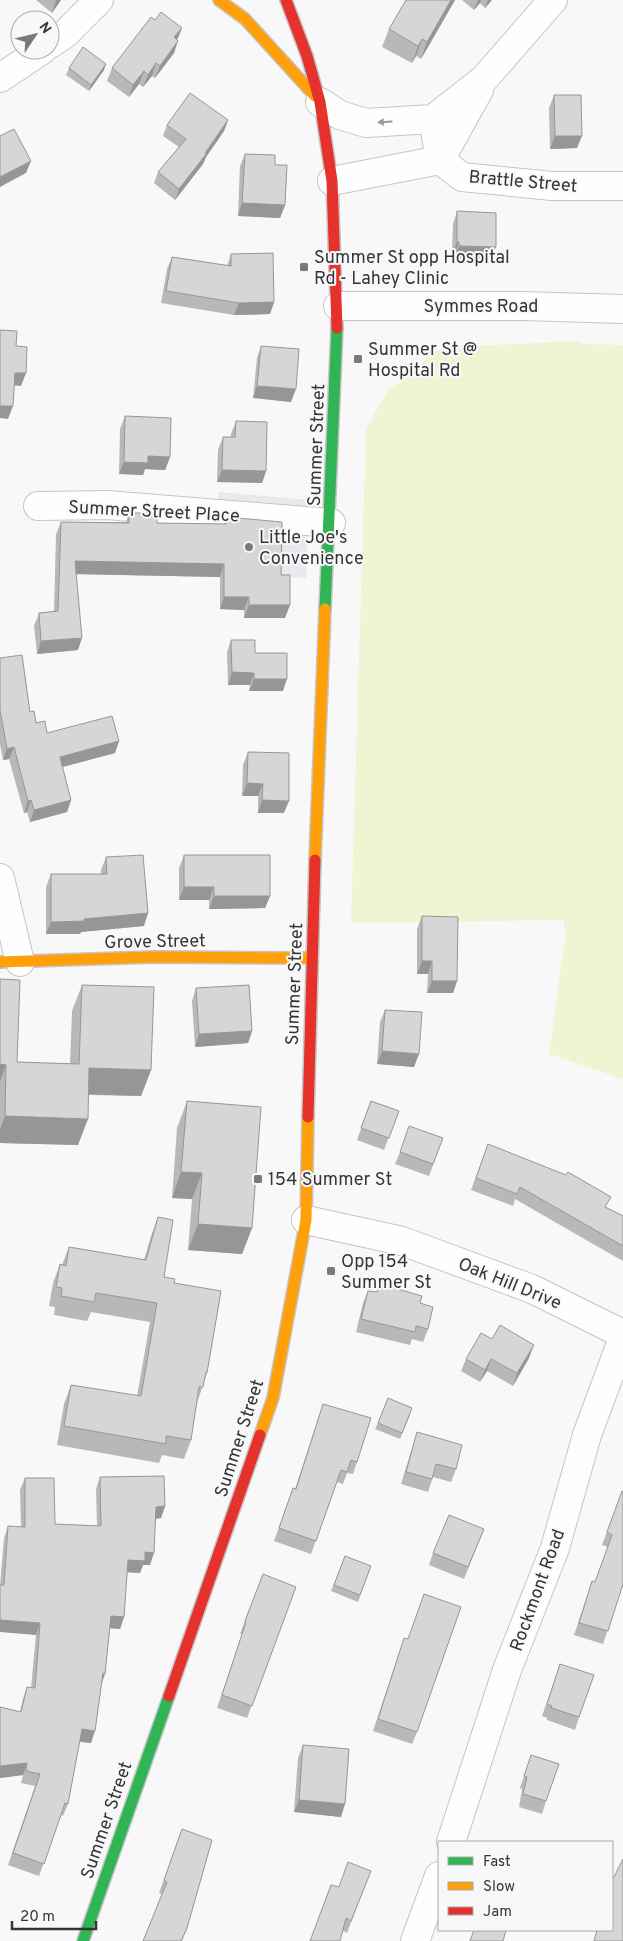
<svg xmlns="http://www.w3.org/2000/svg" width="623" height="1941" viewBox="0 0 623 1941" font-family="Overpass,sans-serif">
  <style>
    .built { fill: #e7e9ee }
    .green { fill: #edf5d2 }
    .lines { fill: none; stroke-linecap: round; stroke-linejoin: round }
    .street-casing { stroke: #c5c5c6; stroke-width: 30 }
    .fast-casing { stroke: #c5c5c6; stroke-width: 14 }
    .slow-casing { stroke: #c5c5c6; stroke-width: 14 }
    .jam-casing { stroke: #c5c5c6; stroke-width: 14 }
    .street { stroke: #fefefe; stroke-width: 28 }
    .fast { stroke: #30b455; stroke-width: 11 }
    .slow { stroke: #ff9f0a; stroke-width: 11 }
    .jam { stroke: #e5322d; stroke-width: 11 }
    .wall { fill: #b9b8b9 }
    .shaded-wall { fill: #969696 }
    .building { fill: #d7d6d7; stroke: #969696 }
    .oneway { fill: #9a9a9a }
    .poi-dot { fill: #79797a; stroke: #f7f8fa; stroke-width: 2 }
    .labels { text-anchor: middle; stroke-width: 4; stroke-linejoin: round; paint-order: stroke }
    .street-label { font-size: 18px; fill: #353536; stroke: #f7f8fa }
    .poi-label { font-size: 18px; fill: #353536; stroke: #f7f8fa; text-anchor: start }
  </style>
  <rect width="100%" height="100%" fill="#f8f8f9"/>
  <polygon class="built" points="219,492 309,500 306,578 213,575"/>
  <polygon class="green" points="577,341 584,344 623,345 623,1079 549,1054 565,939 564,920 351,923 366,429 388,390 417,371 430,352 457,347"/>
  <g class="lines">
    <defs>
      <g id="street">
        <polyline points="50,44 65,34 99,0"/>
        <polyline points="0,78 42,50"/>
        <polyline points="320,102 340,115 366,123 433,119 484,79 553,0"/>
        <polyline points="433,119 440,160 462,177 552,186 623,186"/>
        <polyline points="332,181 440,160 479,90"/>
        <polyline points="338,306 523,306 623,309"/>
        <polyline points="38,506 107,505 331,523"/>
        <polyline points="0,878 20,962"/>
        <polyline points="306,1220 402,1241 532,1289 623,1334"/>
        <polyline points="451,1842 507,1670 555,1548 587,1435 623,1338"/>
        <polyline points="415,1941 439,1876"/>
      </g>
      <g id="fast">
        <polyline points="325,609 337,328"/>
        <polyline points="83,1941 169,1696"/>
      </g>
      <g id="slow">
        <polyline points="219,0 245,19 315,96"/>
        <polyline points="315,860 325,609"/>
        <polyline points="0,962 153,957 311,958"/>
        <polyline points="260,1435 273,1398 306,1220 308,1117"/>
      </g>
      <g id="jam">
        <polyline points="286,0 307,56 320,102 332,181 337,328"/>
        <polyline points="308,1117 315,860"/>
        <polyline points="169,1696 260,1435"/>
      </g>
    </defs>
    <use href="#street" class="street-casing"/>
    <use href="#fast" class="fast-casing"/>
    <use href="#slow" class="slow-casing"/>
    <use href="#jam" class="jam-casing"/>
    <use href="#street" class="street"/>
    <use href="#fast" class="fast"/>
    <use href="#slow" class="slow"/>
    <use href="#jam" class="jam"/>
  </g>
  <g class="wall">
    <polygon points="36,0 61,0 52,13"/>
    <polygon points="455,0 421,59 416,56 412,63 382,47 389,29"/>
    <polygon points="462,0 492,0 485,8 480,3 474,10"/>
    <polygon points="155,20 182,28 177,40 174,53 155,78 152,76 143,87 139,84 129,97 107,81 112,68"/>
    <polygon points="106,64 104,70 89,91 66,75 69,68"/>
    <polygon points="554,95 577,148 550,149 549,108"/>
    <polygon points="228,120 224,131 206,157 203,164 175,200 154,183 158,172 179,147 163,136 167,125"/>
    <polygon points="245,154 275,165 285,205 280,218 238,216 240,166"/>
    <polygon points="457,211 491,259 455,258 455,254 452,254 453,224"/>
    <polygon points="231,254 274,302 270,314 234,315 161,303 167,269 172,257 227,266"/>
    <polygon points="261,346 291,402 253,398 257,358"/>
    <polygon points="125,416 170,457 165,470 145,469 143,475 119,474 120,429"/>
    <polygon points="236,421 266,471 262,483 217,482 218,450 223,437 231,437 231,434"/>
    <polygon points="129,513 157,523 224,524 226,517 281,575 285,618 244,618 244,610 220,609 220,577 76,574 78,650 37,654 34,626 39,613 54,612 56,534 61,522 126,522"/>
    <polygon points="231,640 283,691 249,691 250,685 228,685 227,652"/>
    <polygon points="0,658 30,712 36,723 47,733 119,741 115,753 62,767 71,800 67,812 30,822 27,812 24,813 9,759 3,760 0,744"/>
    <polygon points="248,752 284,813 258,813 258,796 242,796 243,765"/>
    <polygon points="184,855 270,896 265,908 209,909 209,900 179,900 179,868"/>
    <polygon points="106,857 144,926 81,932 80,934 46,934 46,887 51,874 101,874 101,870"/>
    <polygon points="422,916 457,981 453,993 427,993 428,974 417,974 417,929"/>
    <polygon points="0,979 17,1062 70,1064 72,1011 82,985 151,1070 141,1096 89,1095 78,1145 0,1143"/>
    <polygon points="196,988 252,1031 248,1043 195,1047 192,1001"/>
    <polygon points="385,1010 414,1067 377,1064 380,1022"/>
    <polygon points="187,1101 252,1228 242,1254 188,1250 192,1199 172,1198 177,1128"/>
    <polygon points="371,1101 399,1111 384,1150 357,1140"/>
    <polygon points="443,1138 429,1176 395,1164 400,1152"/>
    <polygon points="488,1144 623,1216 623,1261 607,1252 515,1199 513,1206 471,1190"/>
    <polygon points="158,1217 164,1277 174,1283 207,1373 196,1406 191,1440 184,1459 162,1455 159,1463 57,1445 64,1404 71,1385 137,1396 150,1322 91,1312 87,1321 54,1315 55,1307 49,1306 53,1283 60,1264 62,1265 69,1247 144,1260 151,1236"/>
    <polygon points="380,1284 420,1303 428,1329 423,1342 412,1339 410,1345 356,1332 363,1303 368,1291 377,1292"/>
    <polygon points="492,1339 529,1358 513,1386 487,1371 480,1382 461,1371 466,1359"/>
    <polygon points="323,1404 357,1462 353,1474 347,1473 343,1484 337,1482 311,1554 274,1541 293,1488 295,1489"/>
    <polygon points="410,1415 400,1439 375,1429 378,1423"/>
    <polygon points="417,1432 456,1469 451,1482 433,1477 428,1492 401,1484"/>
    <polygon points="100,1477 165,1506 161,1518 155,1519 150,1565 143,1565 140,1573 127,1572 124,1617 120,1629 110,1628 101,1684 91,1743 79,1742 68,1804 63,1816 61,1815 39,1876 8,1865 35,1786 21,1783 23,1775 0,1778 0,1707 20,1712 23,1699 27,1687 31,1688 36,1635 0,1585 4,1538 8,1526 21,1527 20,1490 25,1478 55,1524 97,1526 96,1489"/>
    <polygon points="622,1491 620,1593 603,1644 574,1635 592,1581 595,1582 608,1547 602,1545"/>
    <polygon points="484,1529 464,1579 429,1565 433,1553"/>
    <polygon points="345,1556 371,1566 358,1602 331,1591"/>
    <polygon points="263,1574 296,1587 247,1718 217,1708 242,1634 240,1634"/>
    <polygon points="400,1650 417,1732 412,1744 373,1731"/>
    <polygon points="560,1664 579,1717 575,1730 547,1720 547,1718 542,1716"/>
    <polygon points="303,1745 341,1817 294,1812 298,1758"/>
    <polygon points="531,1755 546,1801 542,1814 519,1807 522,1789 520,1788"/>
    <polygon points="182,1829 187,1928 182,1941 143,1941 162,1894 159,1893"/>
    <polygon points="366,1883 347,1933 343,1931 339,1887"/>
  </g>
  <g class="shaded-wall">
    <polygon points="56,0 61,0 52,13"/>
    <polygon points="451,0 455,0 421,59 427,42"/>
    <polygon points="478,0 481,0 480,3 474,10"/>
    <polygon points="488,0 492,0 485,8"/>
    <polygon points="182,28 177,40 174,37"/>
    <polygon points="422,39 416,56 412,63 418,46"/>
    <polygon points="178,41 174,53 155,78 160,66"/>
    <polygon points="156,63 152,76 143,87 148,75"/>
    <polygon points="106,64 104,70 89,91 91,85"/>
    <polygon points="144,71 139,84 129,97 133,85"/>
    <polygon points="228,120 224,131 206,157 203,164 175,200 179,189 205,153"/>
    <polygon points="555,136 582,136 577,148 550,149"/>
    <polygon points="31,161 26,173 0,187 0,177"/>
    <polygon points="242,203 285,205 280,218 238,216"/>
    <polygon points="457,242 459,242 455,254 452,254"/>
    <polygon points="459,246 496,247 491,259 455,258"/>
    <polygon points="274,302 270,314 234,315 239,303"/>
    <polygon points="15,373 26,373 21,386 10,385"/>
    <polygon points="257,386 296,389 291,402 253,398"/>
    <polygon points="0,406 13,406 8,419 0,418"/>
    <polygon points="148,456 170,457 165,470 145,469 143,475 119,474 124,462"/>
    <polygon points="222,470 266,471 262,483 217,482"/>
    <polygon points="75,561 224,564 220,577 71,574"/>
    <polygon points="224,597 249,597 244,610 220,609"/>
    <polygon points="249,605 290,605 285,618 244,618"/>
    <polygon points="82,638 78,650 37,654 41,641"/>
    <polygon points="232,672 254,673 250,685 228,685"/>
    <polygon points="254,679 287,679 283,691 249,691"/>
    <polygon points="119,741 115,753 55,769 60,757"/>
    <polygon points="14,747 9,759 3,760 7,749"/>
    <polygon points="247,783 263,784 258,796 242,796"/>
    <polygon points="31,800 27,812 24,813 28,801"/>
    <polygon points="71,800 67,812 30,822 34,810"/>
    <polygon points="262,800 289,801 284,813 258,813"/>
    <polygon points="184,887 214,887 209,900 179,900"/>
    <polygon points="214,896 270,896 265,908 209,909"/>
    <polygon points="148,913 144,926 81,932 80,934 46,934 51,922"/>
    <polygon points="422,961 432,961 428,974 417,974"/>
    <polygon points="432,981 457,981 453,993 427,993"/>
    <polygon points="252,1031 248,1043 195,1047 199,1034"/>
    <polygon points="382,1051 419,1054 414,1067 377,1064"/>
    <polygon points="0,1064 6,1065 0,1082"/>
    <polygon points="89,1068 151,1070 141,1096 80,1094"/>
    <polygon points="5,1116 88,1119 78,1145 0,1143 0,1129"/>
    <polygon points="181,1172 202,1173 192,1199 172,1198"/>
    <polygon points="198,1224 252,1228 242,1254 188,1250"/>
    <polygon points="534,1345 529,1358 513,1386 517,1373"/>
    <polygon points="491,1359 487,1371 480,1382 485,1370"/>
    <polygon points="165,1506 161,1518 152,1519 156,1507"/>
    <polygon points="145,1552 154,1553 150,1565 143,1565 140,1573 124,1572 128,1560"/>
    <polygon points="111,1616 124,1617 120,1629 107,1628"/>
    <polygon points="0,1620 40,1623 36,1635 0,1632"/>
    <polygon points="103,1673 105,1674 101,1686"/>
    <polygon points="82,1729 95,1731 91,1743 77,1741"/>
    <polygon points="27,1763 23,1775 0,1778 0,1766"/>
    <polygon points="299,1800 345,1804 341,1817 294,1812"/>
  </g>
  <g class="building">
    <polygon points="406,0 451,0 427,42 422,39 418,46 389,29"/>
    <polygon points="161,12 182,28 174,37 178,41 160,66 156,63 148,75 144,71 133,85 112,68 151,17 155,20"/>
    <polygon points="83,47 106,64 91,85 69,68"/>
    <polygon points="190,93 228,120 205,153 207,153 179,189 158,172 186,139 167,125"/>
    <polygon points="554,95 581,95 582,136 555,136"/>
    <polygon points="14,129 31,161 0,177 0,136"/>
    <polygon points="245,154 275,155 275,165 287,165 285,205 242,203"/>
    <polygon points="457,211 496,213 496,247 459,246 459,242 457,242"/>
    <polygon points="273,253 274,302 239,303 166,291 172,257 231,266 231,254"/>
    <polygon points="0,330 17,331 16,346 27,347 26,373 15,373 13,406 0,406"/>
    <polygon points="261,346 299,349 296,389 257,386"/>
    <polygon points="125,416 171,418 170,457 148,456 148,463 124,462"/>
    <polygon points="236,421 267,422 266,471 222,470 223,437 235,437"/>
    <polygon points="129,513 157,513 157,523 226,524 226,517 282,522 281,575 290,575 290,605 249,605 249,597 224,597 224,564 75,561 82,638 41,641 39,613 58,611 61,522 129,523"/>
    <polygon points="231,640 255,640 255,653 287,653 287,679 254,679 254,673 232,672"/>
    <polygon points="22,655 30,712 34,711 36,723 45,721 47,733 112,716 119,741 60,757 71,800 34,810 31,800 28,801 14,747 7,749 0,710 0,658"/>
    <polygon points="248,752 289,753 289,801 262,800 263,784 247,783"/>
    <polygon points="143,855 148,913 84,919 84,921 51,922 51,874 107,874 106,857"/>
    <polygon points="184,855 270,855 270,896 214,896 214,887 184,887"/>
    <polygon points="422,916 458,917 457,981 432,981 432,961 422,961"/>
    <polygon points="0,979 20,980 17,1062 79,1064 82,985 154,987 151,1070 89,1068 88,1119 5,1116 6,1065 0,1064"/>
    <polygon points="249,985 252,1031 199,1034 196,988"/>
    <polygon points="385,1010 422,1012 419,1054 382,1051"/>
    <polygon points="187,1101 261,1107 252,1228 198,1224 202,1173 181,1172"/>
    <polygon points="371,1101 399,1111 389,1138 361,1128"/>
    <polygon points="409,1126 443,1138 433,1164 400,1152"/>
    <polygon points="488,1144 566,1175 568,1172 611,1197 605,1207 623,1216 623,1246 520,1187 517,1194 476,1178"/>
    <polygon points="158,1217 173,1220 164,1277 175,1279 174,1283 221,1291 207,1373 206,1372 203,1387 199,1387 191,1440 166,1436 166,1444 64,1426 71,1385 141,1396 157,1303 96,1293 94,1302 61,1296 62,1288 56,1287 60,1264 66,1266 69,1247 146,1260"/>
    <polygon points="380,1284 422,1296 420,1303 433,1307 428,1329 416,1326 415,1332 361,1319 368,1291 377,1292"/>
    <polygon points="500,1325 534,1345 517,1373 491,1359 485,1370 466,1359 481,1333 492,1339"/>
    <polygon points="388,1398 412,1408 402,1433 378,1423"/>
    <polygon points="323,1404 371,1418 357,1462 351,1460 347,1472 341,1470 316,1541 279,1528 293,1488 296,1489"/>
    <polygon points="417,1432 462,1445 456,1469 436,1464 432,1479 406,1472"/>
    <polygon points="164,1476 165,1506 156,1507 154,1553 145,1552 145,1561 128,1560 124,1617 111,1616 105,1674 103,1673 95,1731 82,1729 68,1804 65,1803 44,1864 13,1853 40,1774 26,1771 27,1763 0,1766 0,1707 21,1712 27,1687 35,1688 40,1623 0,1620 0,1585 4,1585 8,1526 25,1527 25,1478 54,1478 55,1524 101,1526 100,1477"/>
    <polygon points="622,1491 623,1491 623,1584 608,1631 579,1623 592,1581 595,1582 612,1535 607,1532"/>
    <polygon points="449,1515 484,1529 468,1567 433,1553"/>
    <polygon points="345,1556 371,1566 360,1595 334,1585"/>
    <polygon points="263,1574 296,1587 252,1706 222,1695 246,1622 245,1621"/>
    <polygon points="424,1594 461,1607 417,1732 378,1719 404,1638 408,1639"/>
    <polygon points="560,1664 594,1675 579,1717 551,1708 552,1706 547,1704"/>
    <polygon points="303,1745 349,1749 345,1804 299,1800"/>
    <polygon points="531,1755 559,1764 546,1801 523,1794 527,1777 524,1776"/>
    <polygon points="182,1829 212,1840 187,1928 181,1941 143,1941 167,1882 164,1880"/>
    <polygon points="623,1859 623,1941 594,1941 597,1930 612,1930 612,1877 614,1877"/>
    <polygon points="348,1862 371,1871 351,1921 346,1918 340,1941 310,1941 331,1885 339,1887"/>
    <polygon points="474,1930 506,1930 503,1941 470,1941"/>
  </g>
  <defs><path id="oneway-solid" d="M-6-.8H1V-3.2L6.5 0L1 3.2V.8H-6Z" transform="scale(1.25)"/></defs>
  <use class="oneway" href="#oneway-solid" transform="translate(385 122) rotate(177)"/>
  <g class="poi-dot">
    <rect x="299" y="262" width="10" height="10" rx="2.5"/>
    <rect x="353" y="354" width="10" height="10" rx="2.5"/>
    <circle cx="249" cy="547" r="5"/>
    <rect x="253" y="1174" width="10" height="10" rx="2.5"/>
    <rect x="326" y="1266" width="10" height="10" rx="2.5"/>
  </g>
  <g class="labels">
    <g class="street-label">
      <text transform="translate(523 181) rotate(5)" y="6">Brattle Street</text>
      <text x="481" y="312">Symmes Road</text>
      <text transform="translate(316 445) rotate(-88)" y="6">Summer Street</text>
      <text transform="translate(154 511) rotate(3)" y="6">Summer Street Place</text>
      <text transform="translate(155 941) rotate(-1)" y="6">Grove Street</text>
      <text transform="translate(294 984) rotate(-88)" y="6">Summer Street</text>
      <text transform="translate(510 1283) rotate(22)" y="6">Oak Hill Drive</text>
      <text transform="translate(239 1438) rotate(-72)" y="6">Summer Street</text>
      <text transform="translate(537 1590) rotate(-70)" y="6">Rockmont Road</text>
      <text transform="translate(106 1820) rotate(-71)" y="6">Summer Street</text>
    </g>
    <g class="poi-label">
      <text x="314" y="263">Summer St opp Hospital<tspan x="314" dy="21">Rd - Lahey Clinic</tspan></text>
      <text x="368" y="355">Summer St @<tspan x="368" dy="21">Hospital Rd</tspan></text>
      <text x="259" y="543">Little Joe's<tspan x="259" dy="21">Convenience</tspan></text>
      <text x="268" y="1185">154 Summer St</text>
      <text x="341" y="1267">Opp 154<tspan x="341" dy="21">Summer St</tspan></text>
    </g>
  </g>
  <rect x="438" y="1841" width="175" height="90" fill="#f7f8fa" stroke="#a9aaac"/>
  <rect x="448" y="1857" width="25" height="8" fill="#30b455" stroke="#a9aaac"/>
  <text x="483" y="1866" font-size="15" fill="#353536">Fast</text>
  <rect x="448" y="1882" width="25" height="8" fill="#ff9f0a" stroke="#a9aaac"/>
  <text x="483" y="1891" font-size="15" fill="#353536">Slow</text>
  <rect x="448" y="1907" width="25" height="8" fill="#e5322d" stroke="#a9aaac"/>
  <text x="483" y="1916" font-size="15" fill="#353536">Jam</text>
  <g transform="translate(35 35) rotate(55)"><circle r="24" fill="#f7f8fa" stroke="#a9aaac"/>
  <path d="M0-4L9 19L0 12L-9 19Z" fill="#79797a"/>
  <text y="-8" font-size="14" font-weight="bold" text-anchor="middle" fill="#353536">N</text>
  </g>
  <path d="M12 1921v8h84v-8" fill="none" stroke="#353536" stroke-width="2.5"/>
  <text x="20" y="1921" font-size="15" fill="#353536" stroke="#f7f8fa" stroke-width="4" paint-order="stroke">20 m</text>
</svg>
